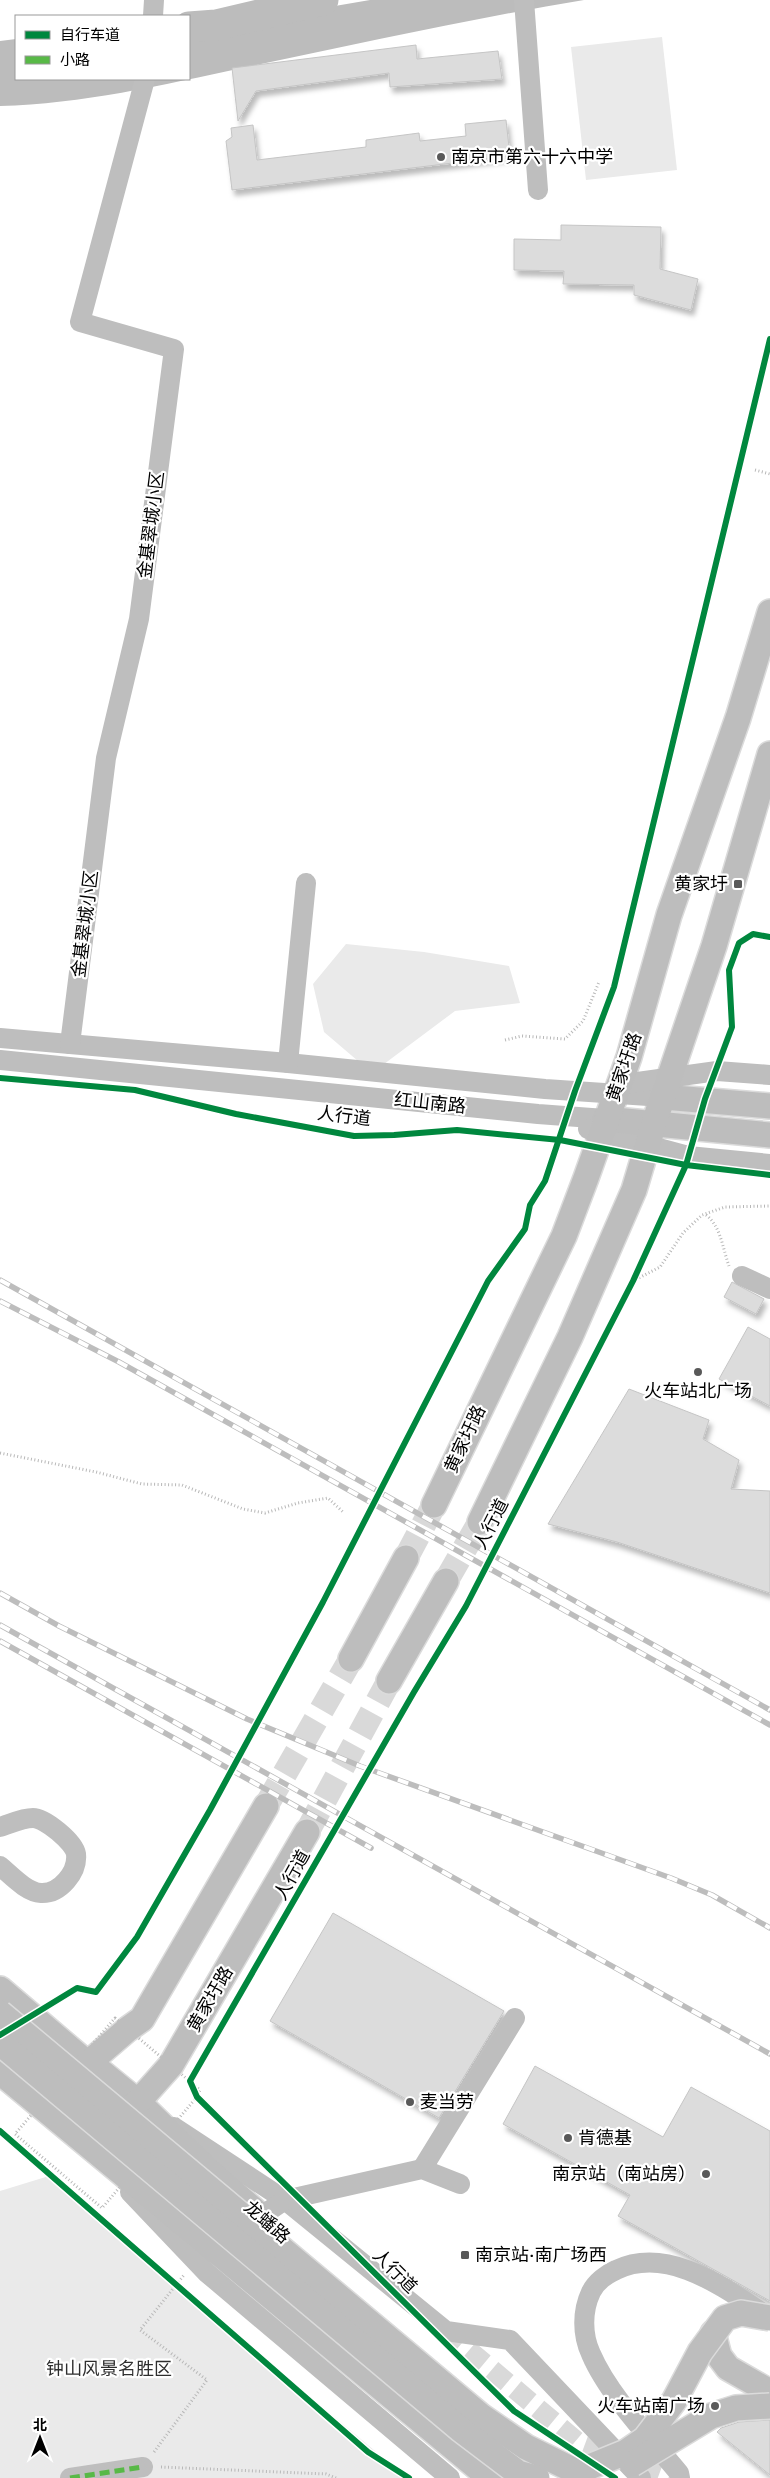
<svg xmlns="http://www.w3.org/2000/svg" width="770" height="2478" viewBox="0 0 770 2478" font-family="Signika,'Noto Sans SC',sans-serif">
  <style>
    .green { fill: #eaeaea }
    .water { fill: #bcbcbc }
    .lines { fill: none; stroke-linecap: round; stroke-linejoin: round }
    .river { stroke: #bcbcbc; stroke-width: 31 }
    .building { fill: #dcdcdc; stroke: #c5c5c5; filter: url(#shadow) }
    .minor-tunnel { stroke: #d9d9d9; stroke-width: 20; stroke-dasharray: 20 10; stroke-linecap: butt }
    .major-tunnel { stroke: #d9d9d9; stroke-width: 25; stroke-dasharray: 25 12; stroke-linecap: butt }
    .major-casing { stroke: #dbdbdb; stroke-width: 28 }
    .path { stroke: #b8b8b8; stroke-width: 3; stroke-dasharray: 1 2.5; stroke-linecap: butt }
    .minor { stroke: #bebebe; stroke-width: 20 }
    .major { stroke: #bdbdbd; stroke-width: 25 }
    .rail-casing { stroke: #bdbdbd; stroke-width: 5.5 }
    .rail { stroke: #fff; stroke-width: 4; stroke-dasharray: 11; stroke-linecap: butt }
    .major-bridge-casing { stroke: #dbdbdb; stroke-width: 28; stroke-linecap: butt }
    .major-bridge { stroke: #bdbdbd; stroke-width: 25 }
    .quiet { stroke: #58b947; stroke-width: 5; stroke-dasharray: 10 5; stroke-linecap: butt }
    .cycleway-casing { stroke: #fff; stroke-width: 9 }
    .cycleway { stroke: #00873e; stroke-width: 6 }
    .poi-dot { fill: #595959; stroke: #fff; stroke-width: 2 }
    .labels { text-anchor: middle; stroke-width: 4.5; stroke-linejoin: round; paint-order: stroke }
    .poi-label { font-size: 18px; fill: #000; stroke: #fff; text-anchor: start }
    .street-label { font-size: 18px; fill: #000; stroke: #fff }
    .park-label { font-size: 18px; fill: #2f2f2f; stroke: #fff }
  </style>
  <defs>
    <filter id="shadow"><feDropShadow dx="3" dy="5.5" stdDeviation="2.5" flood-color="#0004"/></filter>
  </defs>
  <rect width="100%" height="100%" fill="#fff"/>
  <g class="green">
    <polygon points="662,37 677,170 586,180 571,47"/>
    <polygon points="346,944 424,952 509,966 520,1003 455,1011 372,1073 324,1032 313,984"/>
    <polygon points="49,2176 407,2478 0,2478 0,2191"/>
  </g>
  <path class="water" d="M 370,0 L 584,0 C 469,19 356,44 242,68 C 162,85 82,104 0,106 L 0,41 L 16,39 L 16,79 L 189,79 L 189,25 L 259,19 Z"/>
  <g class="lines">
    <polyline class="river" points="189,27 216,25 323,0"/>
  </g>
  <g class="building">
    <polygon points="416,45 417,59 498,51 502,79 390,87 389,73 256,91 238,121 232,68"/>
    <polygon points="506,120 510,156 232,190 226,141 232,137 231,128 253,125 257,160 366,147 366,140 419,133 420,141 466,136 465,124"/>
    <polygon points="561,225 661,227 660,269 698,279 691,310 634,295 634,285 563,284 564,271 514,270 514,239 561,240"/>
    <polygon points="732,1282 764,1299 756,1314 724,1297"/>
    <polygon points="748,1327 770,1339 770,1406 719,1379"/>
    <polygon points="629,1389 709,1420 703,1439 739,1460 731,1489 770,1491 770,1593 617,1542 548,1524"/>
    <polygon points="333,1913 504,2011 439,2118 270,2021"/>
    <polygon points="535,2066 663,2137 691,2087 770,2131 770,2301 618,2216 630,2195 503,2124"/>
    <polygon points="770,2420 770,2475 717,2432 721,2428 739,2422"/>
  </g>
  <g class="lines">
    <polyline class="minor-tunnel" points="446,2331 580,2444 672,2478"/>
    <g class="major-tunnel">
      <polyline points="406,1558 434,1505"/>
      <polyline points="446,1581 480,1522"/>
      <polyline points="266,1806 351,1659"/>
      <polyline points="307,1832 389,1681"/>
    </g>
    <defs>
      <g id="major">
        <polyline points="663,1097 770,1106"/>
        <polyline points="605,1119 770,1135"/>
        <polyline points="434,1505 564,1236 586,1178 629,1057 669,915 738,718 770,612"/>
        <polyline points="480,1522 570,1337 634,1190 654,1123 714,946 770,754"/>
        <polyline points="351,1659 406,1558"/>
        <polyline points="389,1681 446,1581"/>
        <polyline points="0,1989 81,2058 89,2062 138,2102 209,2171 254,2210"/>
        <polyline points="0,2072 490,2478"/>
        <polyline points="78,2072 128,2029 142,2019 266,1806"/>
        <polyline points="125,2111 138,2102 171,2065 307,1832"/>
        <polyline points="713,2333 719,2356 728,2368 770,2392"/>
      </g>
    </defs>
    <use href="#major" class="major-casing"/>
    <g class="path">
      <polyline points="755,470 770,474"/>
      <polyline points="505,1040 522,1036 565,1039 583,1021 599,982"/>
      <path d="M 706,1215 C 721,1226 723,1250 729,1266"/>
      <polyline points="633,1281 660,1267 683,1233 702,1215 725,1207 770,1206"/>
      <polyline points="0,1453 96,1472 142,1484 182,1485 243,1509 265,1513 298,1503 328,1498 343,1512"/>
      <polygon points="115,2018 200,2090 197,2097 102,2208 15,2134"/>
      <polyline points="154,2452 207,2380 140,2330 184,2275"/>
      <polyline points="161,2467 326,2474 336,2478"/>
    </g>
    <g class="minor">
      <polyline points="524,0 538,190"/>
      <polyline points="153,16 154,0"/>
      <polyline points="0,1038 288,1063 545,1089 663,1097"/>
      <polyline points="70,1044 106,758 139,619 174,349 80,322 145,79"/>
      <polyline points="0,1060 538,1114 605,1119"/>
      <polyline points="288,1063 306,883"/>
      <polyline points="616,1085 717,1071 770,1075"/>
      <polyline points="588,1129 688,1156 770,1164"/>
      <polyline points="742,1276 770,1289"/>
      <path d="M 0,1827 C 10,1824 22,1818 33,1818 C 45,1818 74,1842 76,1854 C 78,1872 60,1894 41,1893 C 26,1892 11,1875 0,1866"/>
      <polyline points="174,2127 285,2200 446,2331 510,2340 641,2478"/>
      <polyline points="422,2169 515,2018"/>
      <polyline points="130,2192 207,2273 450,2478"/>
      <polyline points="245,2227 285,2200 422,2169 460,2184"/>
      <polyline points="70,2478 143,2467"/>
      <path d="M 680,2478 L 679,2473 C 651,2439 608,2394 591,2354 C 582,2335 582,2311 591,2292 C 596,2282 607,2274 616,2270 C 668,2245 724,2288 766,2315"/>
    </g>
    <use href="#major" class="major"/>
    <defs>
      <g id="rail">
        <polyline points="0,1280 770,1710"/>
        <polyline points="0,1301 119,1362 770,1725"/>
        <polyline points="0,1593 59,1626 247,1719 360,1766 671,1878 712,1895 770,1928"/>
        <polyline points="0,1625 770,2054"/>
        <polyline points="0,1641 371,1848"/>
      </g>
    </defs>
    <use href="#rail" class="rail-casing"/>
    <use href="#rail" class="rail"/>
    <defs>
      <g id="major-bridge">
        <polyline points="0,2013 481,2416 526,2447 577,2472 626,2452 645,2439 674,2401 700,2352 725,2318 741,2313 770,2318"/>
        <polyline points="0,2043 460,2429 518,2473 537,2478"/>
        <polyline points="632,2464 711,2416 736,2408 770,2406"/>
      </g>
    </defs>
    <use href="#major-bridge" class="major-bridge-casing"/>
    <use href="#major-bridge" class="major-bridge"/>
    <polyline class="quiet" points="70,2478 143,2467"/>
    <defs>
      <g id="cycleway">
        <polyline points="0,1078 135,1090 236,1114 354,1136 394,1135 457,1130 560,1140 686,1165 770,1175"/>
        <polyline points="0,2035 77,1988 96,1992 137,1937 210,1810 323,1602 488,1281 525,1229 530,1205 545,1181 575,1091 614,987 770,339"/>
        <polyline points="0,2131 368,2452 409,2478"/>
        <polyline points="615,2478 514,2411 197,2097 190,2081 414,1692 466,1606 633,1281 686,1165 705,1099 732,1027 729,970 739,943 753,934 770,937"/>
      </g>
    </defs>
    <use href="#cycleway" class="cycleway-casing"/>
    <use href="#cycleway" class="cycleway"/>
  </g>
  <g class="poi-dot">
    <circle cx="441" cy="157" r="5"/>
    <rect x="733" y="879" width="10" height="10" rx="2.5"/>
    <circle cx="698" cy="1372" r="5"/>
    <circle cx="410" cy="2102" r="5"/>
    <circle cx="568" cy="2138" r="5"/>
    <circle cx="706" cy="2174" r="5"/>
    <rect x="460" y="2250" width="10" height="10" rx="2.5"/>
    <circle cx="715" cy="2406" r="5"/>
  </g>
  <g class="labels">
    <g class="poi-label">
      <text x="451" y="163">南京市第六十六中学</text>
      <text x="728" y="890" text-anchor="end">黄家圩</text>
      <text x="698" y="1397" text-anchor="middle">火车站北广场</text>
      <text x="420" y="2108">麦当劳</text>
      <text x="578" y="2144">肯德基</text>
      <text x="696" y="2180" text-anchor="end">南京站（南站房）</text>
      <text x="475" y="2261">南京站·南广场西</text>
      <text x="705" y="2412" text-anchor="end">火车站南广场</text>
    </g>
    <g class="street-label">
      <text transform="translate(151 525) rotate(-83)" y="6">金基翠城小区</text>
      <text transform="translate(85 924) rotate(-83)" y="6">金基翠城小区</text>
      <text transform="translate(624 1067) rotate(-71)" y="6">黄家圩路</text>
      <text transform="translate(430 1103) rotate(6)" y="6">红山南路</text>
      <text transform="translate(344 1116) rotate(7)" y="6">人行道</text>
      <text transform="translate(465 1439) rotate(-65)" y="6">黄家圩路</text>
      <text transform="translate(491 1524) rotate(-63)" y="6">人行道</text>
      <text transform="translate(292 1875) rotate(-61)" y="6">人行道</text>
      <text transform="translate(210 1999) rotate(-60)" y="6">黄家圩路</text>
      <text transform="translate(267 2222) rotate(41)" y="6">龙蟠路</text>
      <text transform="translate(395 2271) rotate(45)" y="6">人行道</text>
    </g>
    <g class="park-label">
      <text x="109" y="2375">钟山风景名胜区</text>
    </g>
  </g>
  <rect x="15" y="15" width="175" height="65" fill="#ffffff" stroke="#999999"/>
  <rect x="25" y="31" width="25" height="8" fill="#00873e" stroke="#999999"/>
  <text x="60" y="40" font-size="15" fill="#000000">自行车道</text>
  <rect x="25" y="56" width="25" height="8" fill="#58b947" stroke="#999999"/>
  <text x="60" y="65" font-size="15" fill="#000000">小路</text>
  <g transform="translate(40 2438)" stroke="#ffffff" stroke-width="4" paint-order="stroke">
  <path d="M0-4L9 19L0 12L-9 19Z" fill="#000000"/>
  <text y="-8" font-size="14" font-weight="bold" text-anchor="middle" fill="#000000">北</text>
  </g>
</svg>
